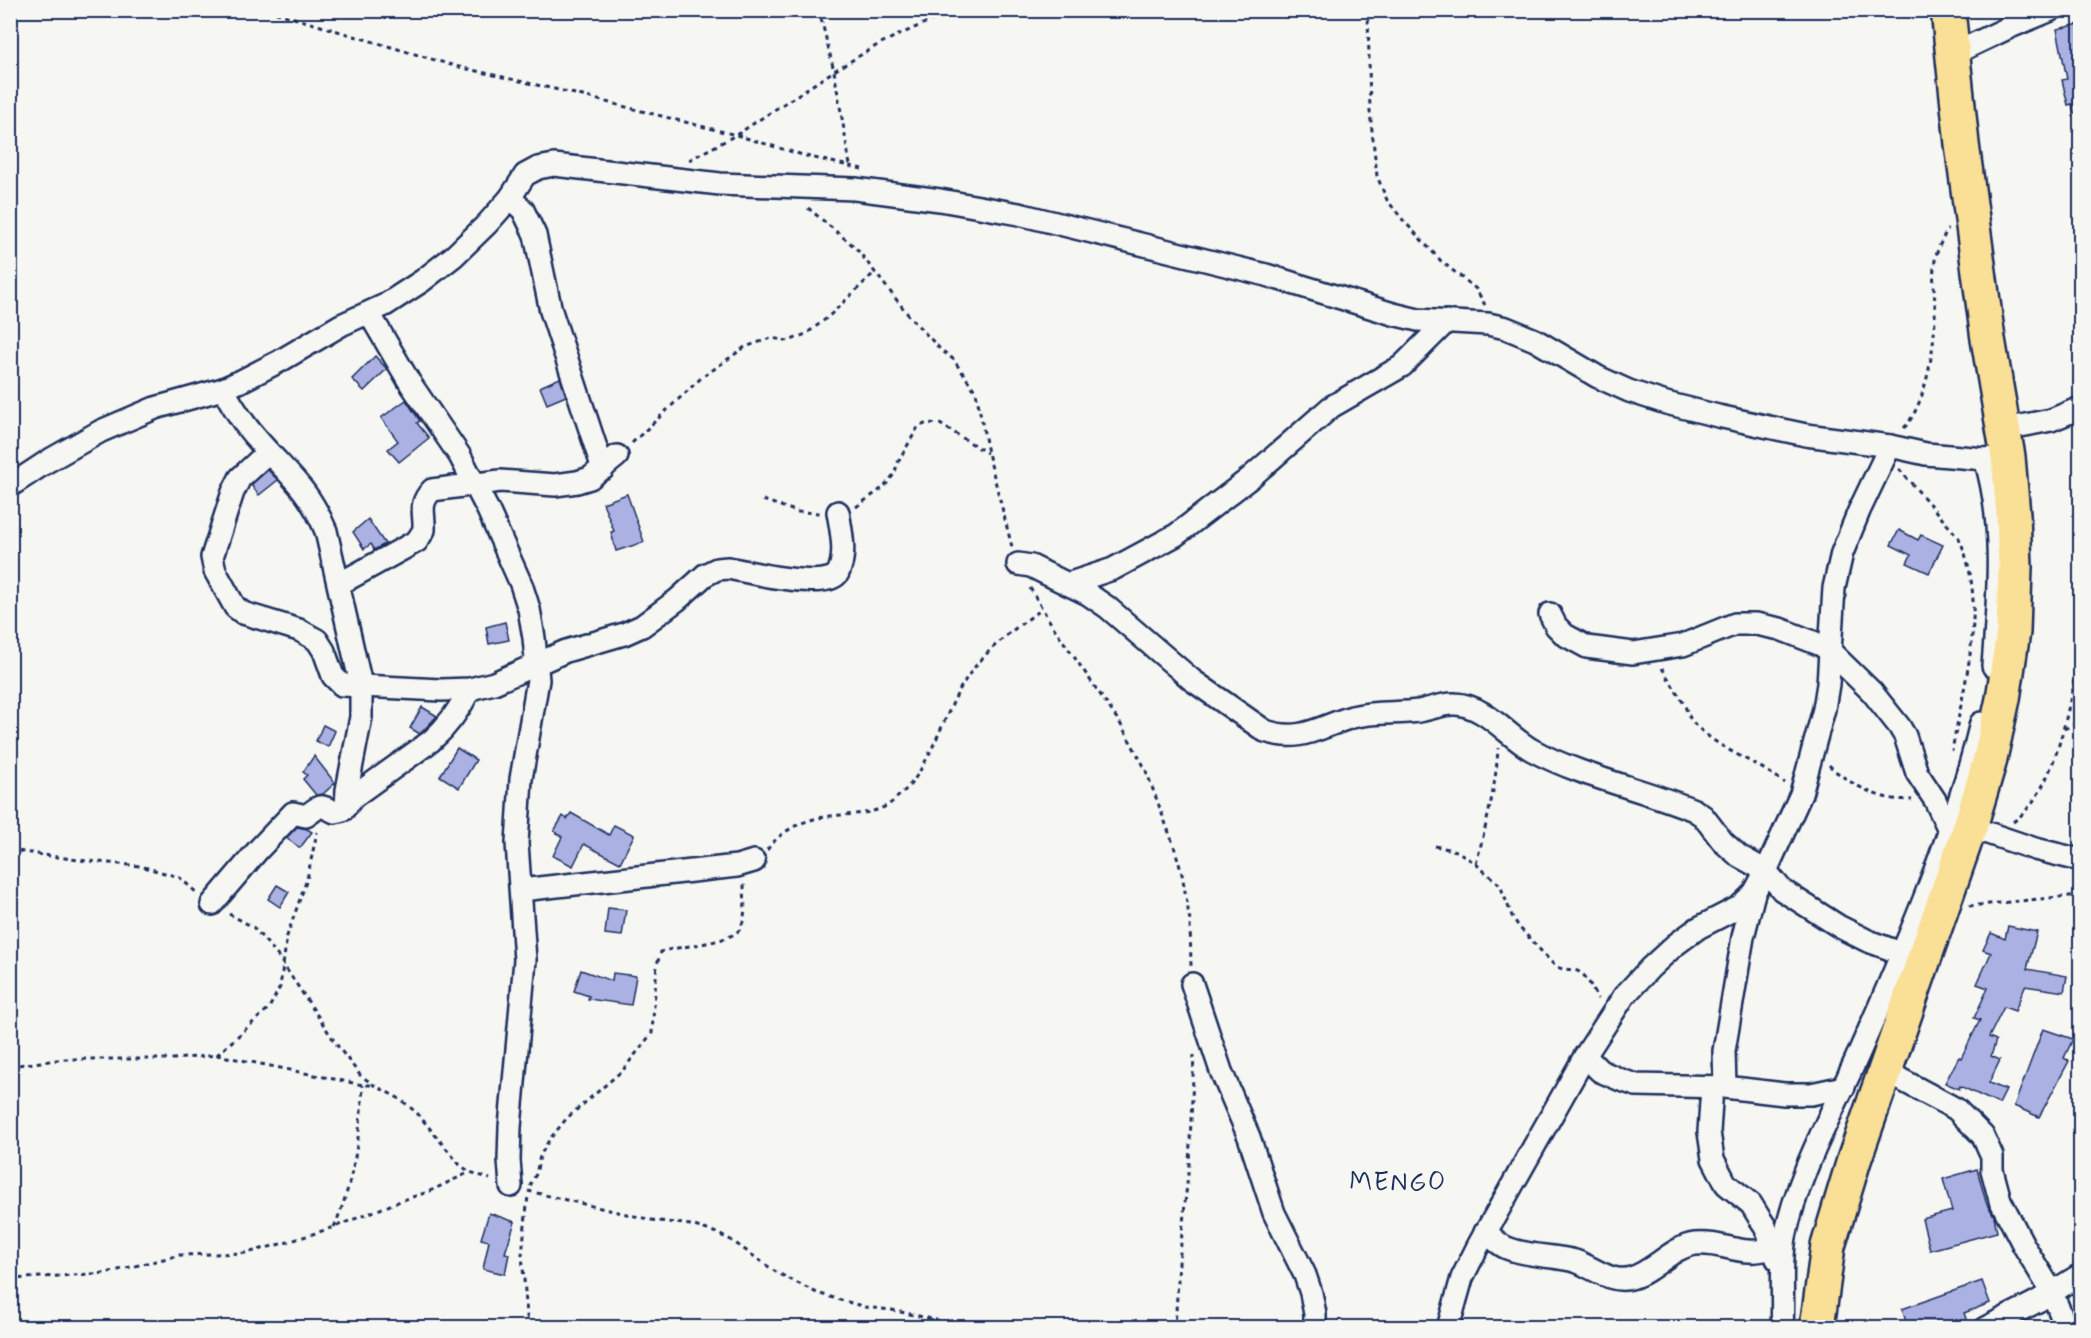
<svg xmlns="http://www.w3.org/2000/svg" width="2091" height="1338" viewBox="0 0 2091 1338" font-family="Mynerve,sans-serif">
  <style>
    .building { fill: #abb1e2; stroke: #1b2f5e; stroke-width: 1.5 }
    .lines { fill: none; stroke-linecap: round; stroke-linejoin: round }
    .street-casing { stroke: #1b2f5e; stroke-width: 26 }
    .highway-casing { stroke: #1b2f5e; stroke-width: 38 }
    .path { stroke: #1b2f5e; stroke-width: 3; stroke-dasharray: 4.5 4.5; stroke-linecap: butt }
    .street { stroke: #f6f6f2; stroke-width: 21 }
    .highway { stroke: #fadf96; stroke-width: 33 }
    .labels { text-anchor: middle; stroke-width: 5; stroke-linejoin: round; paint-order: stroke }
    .quarter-label { font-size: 26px; letter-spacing: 1.5px; fill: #1b2f5e; stroke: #f6f6f2 }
  </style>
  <rect width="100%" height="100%" fill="#f6f6f2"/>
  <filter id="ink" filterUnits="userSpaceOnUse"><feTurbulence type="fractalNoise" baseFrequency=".0167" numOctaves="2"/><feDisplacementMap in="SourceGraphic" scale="12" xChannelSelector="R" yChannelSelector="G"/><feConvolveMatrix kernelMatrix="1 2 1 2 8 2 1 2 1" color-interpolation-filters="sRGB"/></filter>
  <g filter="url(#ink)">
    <g class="building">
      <polygon points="2080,24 2080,112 2074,113 2072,104 2068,105 2062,80 2067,79 2057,29"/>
      <polygon points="375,356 387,369 364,391 352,379"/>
      <polygon points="560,378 566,396 547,404 540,387"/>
      <polygon points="406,400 420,421 417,423 429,438 399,462 388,449 398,441 381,418"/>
      <polygon points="268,470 278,480 259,495 251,485"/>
      <polygon points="627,494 644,542 616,551 611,532 614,531 603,503"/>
      <polygon points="368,519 385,544 374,550 371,544 364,549 353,532"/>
      <polygon points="1899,530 1918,540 1921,535 1943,545 1929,573 1907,563 1911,555 1891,545"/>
      <polygon points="505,622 509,640 489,644 486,627"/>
      <polygon points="422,707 437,716 420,734 410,728"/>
      <polygon points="323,725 335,731 328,747 316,741"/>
      <polygon points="457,748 476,760 459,788 440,776"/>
      <polygon points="314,756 335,783 323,794 316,795 303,779 307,775 303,772"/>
      <polygon points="571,813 609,835 614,825 634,835 620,863 584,844 573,866 553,856 562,837 554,831 563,816 567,819"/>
      <polygon points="297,827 307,829 312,832 300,848 286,838"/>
      <polygon points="277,885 289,892 280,907 268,899"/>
      <polygon points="608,908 626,910 622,936 605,934"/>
      <polygon points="2008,926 2037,932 2027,969 2067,976 2064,992 2025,986 2015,1011 2004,1007 1989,1037 1996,1040 1991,1056 2000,1060 1989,1083 2006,1090 1999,1104 1960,1086 1959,1089 1945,1083 1959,1057 1961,1058 1980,1020 1974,1018 1988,988 1977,984 1991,953 1983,950 1991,933 2005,939"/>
      <polygon points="581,970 612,981 613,973 636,976 631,1005 588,999 589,996 574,991"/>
      <polygon points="2043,1029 2073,1039 2064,1058 2069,1061 2039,1117 2014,1106"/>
      <polygon points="1977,1169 1986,1202 1994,1216 1997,1232 1930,1250 1922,1219 1952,1211 1943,1179"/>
      <polygon points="489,1213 515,1222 505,1253 509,1254 505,1274 483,1269 489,1241 481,1239"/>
      <polygon points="1982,1281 1990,1303 1964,1313 1968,1324 1958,1328 1935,1328 1934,1323 1921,1328 1908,1328 1902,1309"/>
    </g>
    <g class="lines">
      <defs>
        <g id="street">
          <polyline points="1953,54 2010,27 2051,10"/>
          <polyline points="510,198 523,210 535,235 551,311 603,469"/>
          <polyline points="369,313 410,383 460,456 488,510 521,584 529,609 534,638 538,680 521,779 517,843 525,960 510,1127 509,1160 511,1186"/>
          <path d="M 223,389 C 233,406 243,424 257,439 C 286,473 308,487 326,531 L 361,685 L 361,717 L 347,790 L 346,806"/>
          <polyline points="2005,429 2051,420 2080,408"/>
          <path d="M 268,452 L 240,478 L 233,492 L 212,557 L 215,571 L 235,607 L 243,613 L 299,630 L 317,640 L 324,651 L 333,676 L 342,685 L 441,690 L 470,689 L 494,683 L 566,651 L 624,634 L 642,626 L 677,600 L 705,575 L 717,569 L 728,568 C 748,572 827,591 838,573 C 847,555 841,530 838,512"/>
          <path d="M 1985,459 C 2005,523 1998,600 1993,666"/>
          <polyline points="10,486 48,461 101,431 155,408 223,389 241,381 280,361 341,325 385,305 422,281 454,256 487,224 510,198 525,175 538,168 554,165 720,184 855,189 940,200 1019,214 1266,275 1393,314 1418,320 1488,324 1506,328 1535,340 1598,377 1629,391 1666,403 1718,416 1806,435 1890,446 1926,454 1985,459 2008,457"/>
          <path d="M 1018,564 L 1031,566 L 1047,574 L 1088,594 L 1107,607 L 1192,680 L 1265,731 C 1301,743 1319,727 1352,717 C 1374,711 1397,714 1419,711 C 1431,709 1444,703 1455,704 C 1485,705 1507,736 1532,750 C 1580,776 1642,789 1694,810 L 1703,816 L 1723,842 L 1739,856 L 1766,871 L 1782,890 L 1840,927 L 1868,941 L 1901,953"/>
          <path d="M 339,584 L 417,541 L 424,530 C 425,512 418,505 432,490 L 500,481 L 555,485 L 577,482 L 590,478 L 617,456"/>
          <polyline points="1067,584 1113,569 1176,535 1250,478 1331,407 1402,366 1447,321"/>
          <polyline points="1550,614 1556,626 1565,635 1587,647 1633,653 1683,645 1735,624 1756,624 1780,629 1821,645 1831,652 1872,692 1899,726 1905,736 1917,773 1935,800 1950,832"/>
          <polyline points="1970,827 2035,849 2080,860"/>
          <polyline points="521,890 737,866 754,861"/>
          <path d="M 212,904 L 258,850 L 293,813 L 306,816 C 321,806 317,803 335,812 L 343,810 L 353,797 L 431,741 C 448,726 460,709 470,689"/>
          <polyline points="1192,984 1221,1071 1249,1137 1274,1213 1305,1275 1311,1293 1315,1314 1315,1328"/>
          <polyline points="1585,1056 1600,1071 1621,1080 1636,1085 1725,1087 1784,1094 1811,1094 1844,1087"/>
          <polyline points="1885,1071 1956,1109 1983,1136 1992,1156 1992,1170 2000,1200 2024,1246 2052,1292 2066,1328"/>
          <polyline points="1712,1087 1709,1132 1713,1159 1726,1184 1751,1204 1759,1217 1765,1226 1777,1259"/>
          <polyline points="1725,1087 1724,1051 1743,937 1754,893"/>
          <path d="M 1485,1232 C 1492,1237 1499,1245 1507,1248 C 1529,1257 1553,1255 1575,1261 C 1593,1267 1611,1284 1631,1278 C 1654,1272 1671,1247 1695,1244 C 1724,1241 1741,1258 1772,1248"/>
          <polyline points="1448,1328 1462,1278 1478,1246 1585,1056 1624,996 1650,968 1675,945 1698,928 1739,907 1754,893 1766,871 1801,794 1824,709 1828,684 1834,588 1842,553 1859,511 1890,446"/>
          <path d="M 1782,1328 C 1784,1298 1780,1266 1785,1237 C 1798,1173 1832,1114 1858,1055 C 1905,949 1954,836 1981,723"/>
          <polyline points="1985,1328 2038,1301 2080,1275"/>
        </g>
        <polyline id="highway" points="1817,1328 1828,1246 1854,1160 1970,827 1989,763 2003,699 2013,632 2015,567 2013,515 2008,457 1988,339 1962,144 1948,10"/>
      </defs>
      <use href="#street" class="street-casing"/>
      <use href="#highway" class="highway-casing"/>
      <g class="path">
        <polyline points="267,10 455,66 563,91 736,135 806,156 862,169"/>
        <polyline points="819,10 834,71 850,165"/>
        <polyline points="1368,10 1370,112 1377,176 1387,200 1403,220 1441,261 1476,289 1485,305"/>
        <polyline points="689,160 736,135 834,71 881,43 954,10"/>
        <polyline points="808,208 856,248 910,317 940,349 953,359 976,392 988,453 1012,547"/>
        <path d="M 1904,428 C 1926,404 1934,350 1935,318 C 1936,280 1926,266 1948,229"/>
        <polyline points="632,443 700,379 745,347 771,338 789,341 806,334 827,318 875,272"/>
        <path d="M 1899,469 L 1959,538 C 1989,605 1964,683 1952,751"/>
        <polyline points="763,500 798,512 820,513"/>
        <polyline points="856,507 884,487 895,473 897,464 918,427 927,423 940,424 987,453"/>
        <polyline points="1030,588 1052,625 1120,723 1145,768 1174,846 1182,874 1190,921 1191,967"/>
        <path d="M 1662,668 C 1669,680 1677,692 1684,704 C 1687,710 1688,716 1692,721 C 1717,750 1755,760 1785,783"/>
        <polyline points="2064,729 2080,722"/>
        <path d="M 1829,765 C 1841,778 1871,795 1888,798 C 1896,800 1904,799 1912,800"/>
        <path d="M 2013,822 C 2058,790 2069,702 2080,651"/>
        <path d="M 1435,846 L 1457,851 L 1476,864 L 1500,885 L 1512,916 L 1519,927 L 1555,966 C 1562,970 1567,969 1574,970 C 1588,973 1591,989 1598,999"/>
        <polyline points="10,850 78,860 140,866 179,877 196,892"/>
        <path d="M 767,850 C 785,825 814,816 843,815 C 858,814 874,813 888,805 C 893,802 897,797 902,793 C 928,771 945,712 964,682 C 983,652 1013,629 1041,610"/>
        <path d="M 1476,864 C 1486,825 1496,788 1498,748"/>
        <polyline points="1969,906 2080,895"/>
        <polyline points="229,914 253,927 275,952 339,1048 360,1075 374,1085 400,1099 417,1113 460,1165 470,1172 490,1179"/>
        <polyline points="217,1055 269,1008 280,987 287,936 307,879 317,832"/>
        <polyline points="10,1066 65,1059 174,1059 217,1055 363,1085 374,1085"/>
        <path d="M 530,1186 L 536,1174 L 540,1156 L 549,1140 L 567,1118 L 623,1070 L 652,1033 L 657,964 L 661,952 C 679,945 734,944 741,927 C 747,914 744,897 744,884"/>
        <polyline points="528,1191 652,1220 691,1225 714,1232 731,1240 776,1272 817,1293 865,1307 892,1310 971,1328"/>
        <path d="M 334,1227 C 354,1182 360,1134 363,1085"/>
        <polyline points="10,1279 106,1273 180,1255 247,1253 288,1242 334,1227 403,1200 428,1192 470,1172"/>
        <polyline points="528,1328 522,1255 528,1195"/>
        <polyline points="1175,1328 1179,1263 1189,1164 1194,1055"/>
      </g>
      <use href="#street" class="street"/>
      <use href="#highway" class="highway"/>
    </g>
  </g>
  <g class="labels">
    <g class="quarter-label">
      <text x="1398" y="1190">MENGO</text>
    </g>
  </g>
  <rect width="2091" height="1338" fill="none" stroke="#f6f6f2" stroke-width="36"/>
  <rect x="18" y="18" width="2055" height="1302" fill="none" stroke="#1b2f5e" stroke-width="2" filter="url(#ink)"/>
</svg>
